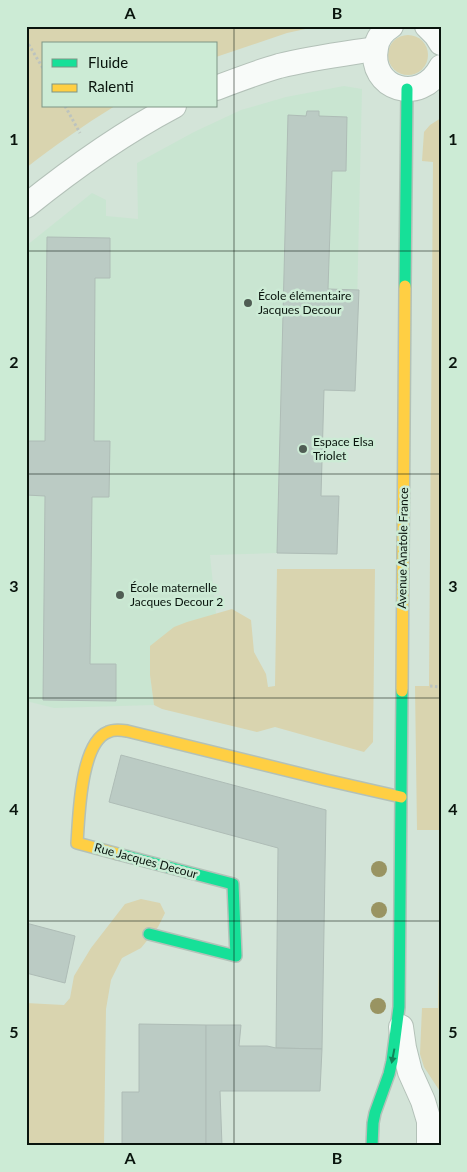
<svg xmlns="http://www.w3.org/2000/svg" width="467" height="1172" viewBox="0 0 467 1172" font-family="Lato,sans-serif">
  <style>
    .built { fill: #c9e5d1 }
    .green { fill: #d9d4af }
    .building { fill: #bbcbc4; stroke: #aebcb6 }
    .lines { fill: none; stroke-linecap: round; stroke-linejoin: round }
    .street-casing { stroke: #b3c1b8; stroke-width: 26 }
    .fast-casing { stroke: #b3c1b8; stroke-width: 14 }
    .slow-casing { stroke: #b3c1b8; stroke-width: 14 }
    .path { stroke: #bcc3bf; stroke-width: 3; stroke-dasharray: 2.5 2.5; stroke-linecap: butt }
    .street { stroke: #f8fbf9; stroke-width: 24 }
    .fast { stroke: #16e098; stroke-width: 11 }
    .slow { stroke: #ffcf43; stroke-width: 11 }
    .tree { fill: #999462 }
    .oneway { fill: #108459 }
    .grid { fill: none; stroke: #09140d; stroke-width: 1; stroke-opacity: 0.55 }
    .poi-dot { fill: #505d54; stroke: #ccebd5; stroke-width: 2 }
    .labels { text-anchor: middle; stroke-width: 5; stroke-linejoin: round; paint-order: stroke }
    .poi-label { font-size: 12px; fill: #09140d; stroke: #ccebd5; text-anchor: start }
    .street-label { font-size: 12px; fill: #09140d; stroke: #ccebd5 }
    .neatline { fill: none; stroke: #09140d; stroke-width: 2 }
    .grid-label { font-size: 16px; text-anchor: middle; font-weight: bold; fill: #09140d }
  </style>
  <rect width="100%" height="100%" fill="#d3e4d8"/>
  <polygon class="built" points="344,86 362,89 355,391 324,390 281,387 277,553 210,555 218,634 150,675 154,705 54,708 26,701 26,246 92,193 106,200 106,216 138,219 137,163 194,132 241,110 286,97"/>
  <g class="green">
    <path d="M 26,26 L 319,26 L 287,33 L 216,57 L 216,44 L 44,44 L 44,106 L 115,106 C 84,125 54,146 26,168 Z"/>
    <circle cx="408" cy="55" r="20"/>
    <polygon points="441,118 441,830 417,830 415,686 429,686 433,162 422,161 424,132 430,125"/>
    <polygon points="277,569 375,569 373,742 364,752 275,727 257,732 162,709 154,705 150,675 150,646 174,627 187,622 232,609 251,620 254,652 266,674 268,687 275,686"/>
    <polygon points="441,847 441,1093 424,1067 420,1054 422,1008 438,1008"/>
    <polygon points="141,899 160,903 165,913 158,927 141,948 122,958 111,980 106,1009 104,1146 26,1146 26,1003 64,1005 70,998 74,976 91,948 125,904"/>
  </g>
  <g class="building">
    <polygon points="307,111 319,111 319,116 347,117 346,171 332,171 328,289 359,290 355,391 324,390 321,496 339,496 337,554 277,553 288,115 306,116"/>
    <polygon points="47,237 110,238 110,278 95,278 94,441 110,441 109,497 92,497 90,664 116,664 116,701 43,700 45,496 26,495 26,441 45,441"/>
    <polygon points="121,755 326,810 322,1049 276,1048 278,848 109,802"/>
    <polygon points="26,923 75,936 65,983 26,973"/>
    <polygon points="139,1024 206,1025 206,1146 122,1146 122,1092 139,1092"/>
    <polygon points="206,1025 241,1025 239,1046 267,1046 276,1048 322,1049 320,1091 220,1091 222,1146 206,1146"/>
  </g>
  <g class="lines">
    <defs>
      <g id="street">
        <path d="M 391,26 C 383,31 377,39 376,48 C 368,89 421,106 441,67"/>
        <polyline points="427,26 436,35 441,43"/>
        <path d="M 216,88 C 237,80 258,72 279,66 C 311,58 343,54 375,49"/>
        <path d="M 26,206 C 72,169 121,134 174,106"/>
        <polyline points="401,1027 404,1048 410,1072 423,1101 429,1121 429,1146"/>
      </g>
      <g id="fast">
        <polyline points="405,286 407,89"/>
        <polyline points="118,854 233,884 236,956 149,934"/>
        <polyline points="372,1146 373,1123 375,1113 389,1074 392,1061 399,1007 402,691"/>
      </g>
      <g id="slow">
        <polyline points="402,691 405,286"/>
        <path d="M 118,854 L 77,843 C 79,817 80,743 108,732 C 114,729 121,730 127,731 L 326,780 L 401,797"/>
      </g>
    </defs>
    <use href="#street" class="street-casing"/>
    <use href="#fast" class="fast-casing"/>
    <use href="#slow" class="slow-casing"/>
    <g class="path">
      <polyline points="26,40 44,70"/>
      <polyline points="65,106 80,133"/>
      <polyline points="430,686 441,687"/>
    </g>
    <use href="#street" class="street"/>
    <use href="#fast" class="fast"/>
    <use href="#slow" class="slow"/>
  </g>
  <g class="tree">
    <circle cx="379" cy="869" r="8"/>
    <circle cx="379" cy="910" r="8"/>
    <circle cx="378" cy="1006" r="8"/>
  </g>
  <defs><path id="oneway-solid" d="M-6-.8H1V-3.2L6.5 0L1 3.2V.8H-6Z" transform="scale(1.25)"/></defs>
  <use class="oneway" href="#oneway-solid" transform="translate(393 1056) rotate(101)"/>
  <path class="grid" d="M 234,26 L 234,1146M 26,251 L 441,251M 26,474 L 441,474M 26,698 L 441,698M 26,921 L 441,921"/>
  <g class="poi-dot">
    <circle cx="248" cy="303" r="5"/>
    <circle cx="303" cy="449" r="5"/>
    <circle cx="120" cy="595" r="5"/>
  </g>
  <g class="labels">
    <g class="poi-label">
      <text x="258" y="300">École élémentaire<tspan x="258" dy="14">Jacques Decour</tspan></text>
      <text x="313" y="446">Espace Elsa<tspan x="313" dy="14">Triolet</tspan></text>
      <text x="130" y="592">École maternelle<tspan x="130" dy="14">Jacques Decour 2</tspan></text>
    </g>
    <g class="street-label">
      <text transform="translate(403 548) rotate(-89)" y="4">Avenue Anatole France</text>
      <text transform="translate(146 861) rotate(15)" y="4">Rue Jacques Decour</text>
    </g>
  </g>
  <rect width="467" height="1172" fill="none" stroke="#ccebd5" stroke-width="55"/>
  <rect x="42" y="42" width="175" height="65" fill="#ccebd5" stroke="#7e9585"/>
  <rect x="52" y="59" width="25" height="8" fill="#16e098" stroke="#7e9585"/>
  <text x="88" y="68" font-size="15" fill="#09140d">Fluide</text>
  <rect x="52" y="84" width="25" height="8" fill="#ffcf43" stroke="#7e9585"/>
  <text x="88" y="92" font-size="15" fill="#09140d">Ralenti</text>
  <rect x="28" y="28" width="412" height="1116" class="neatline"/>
  <g class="grid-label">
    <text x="130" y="19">A</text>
    <text x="337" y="19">B</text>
    <text x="14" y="145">1</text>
    <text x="453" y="145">1</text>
    <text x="14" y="368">2</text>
    <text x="453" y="368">2</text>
    <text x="14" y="592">3</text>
    <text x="453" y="592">3</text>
    <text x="14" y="815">4</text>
    <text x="453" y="815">4</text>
    <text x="14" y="1038">5</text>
    <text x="453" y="1038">5</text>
    <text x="130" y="1164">A</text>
    <text x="337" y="1164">B</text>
  </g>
</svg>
